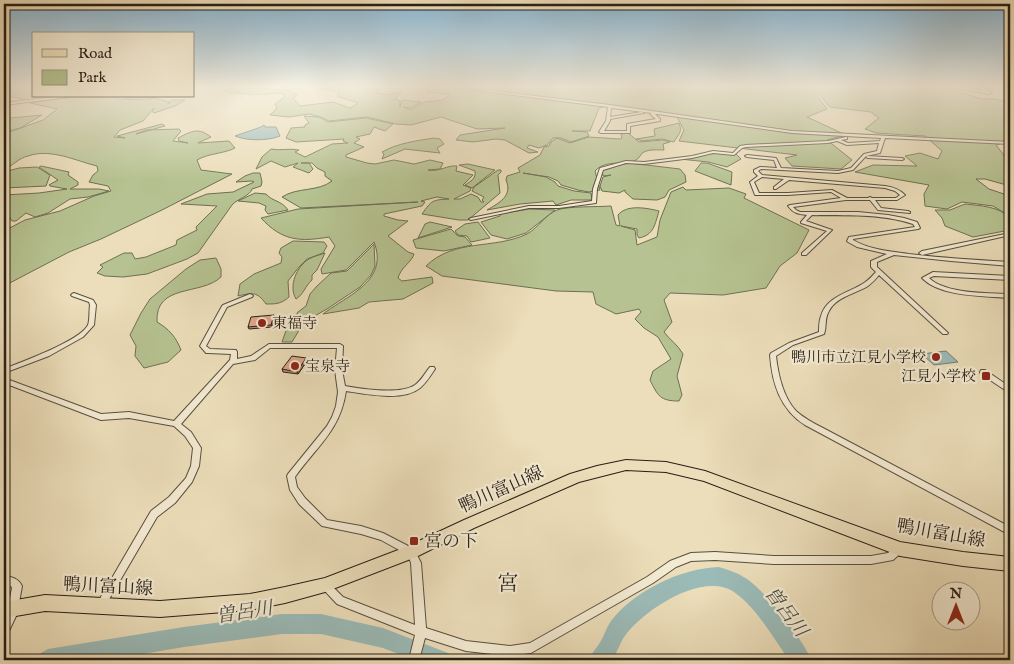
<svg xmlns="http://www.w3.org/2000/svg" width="1014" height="664" viewBox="0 0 1014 664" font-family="'IM FELL English','Noto Serif JP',serif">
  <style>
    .green { fill: #b6c291; stroke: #6e7054 }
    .water { fill: #9bbbb8; stroke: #6d7d77 }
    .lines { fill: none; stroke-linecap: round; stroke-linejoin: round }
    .river { fill: #9bbbb8; fill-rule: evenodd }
    .minor-casing { stroke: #584f3f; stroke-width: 2 }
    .primary-casing { stroke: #271f16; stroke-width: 2 }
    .minor { fill: #f3ead2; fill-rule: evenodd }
    .primary { fill: #ecdeba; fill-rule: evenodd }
    .wall { fill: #bf927a; stroke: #271f16 }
    .shaded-wall { fill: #9b7763; stroke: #271f16 }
    .building { fill: #deaa8e; stroke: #271f16 }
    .poi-dot { fill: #8f2418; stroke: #f3ead2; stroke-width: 2 }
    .labels { text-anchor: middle; stroke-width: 4.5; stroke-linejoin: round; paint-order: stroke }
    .poi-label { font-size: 15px; fill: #271f16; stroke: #f3ead2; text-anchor: start }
    .near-street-label { font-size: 18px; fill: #271f16; stroke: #f3ead2 }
    .near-poi-label { font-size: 18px; fill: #271f16; stroke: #f3ead2; text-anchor: start }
    .near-water-label { font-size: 19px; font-style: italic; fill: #4a4e47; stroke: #f3ead2 }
    .near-quarter-label { font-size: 21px; fill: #271f16; stroke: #f3ead2 }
  </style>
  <rect width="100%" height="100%" fill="#ecdeba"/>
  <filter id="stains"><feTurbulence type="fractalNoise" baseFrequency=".004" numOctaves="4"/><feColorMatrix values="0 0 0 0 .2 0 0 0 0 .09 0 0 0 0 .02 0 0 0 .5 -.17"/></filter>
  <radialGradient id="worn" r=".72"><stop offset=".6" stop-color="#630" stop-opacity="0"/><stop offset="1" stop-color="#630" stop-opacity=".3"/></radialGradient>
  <g class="green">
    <polygon points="4,87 34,87 34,96 68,96 45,100 26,100 4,95"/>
    <polygon points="231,87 288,90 297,95 293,98 300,106 333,102 350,108 358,103 337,96 340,93 315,87 374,87 380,89 376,93 391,95 396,92 402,92 395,99 400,101 400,107 402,100 421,102 411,108 403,107 411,110 424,102 443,100 450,94 427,92 432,87 810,87 827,109 807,117 846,135 827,140 852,160 841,169 792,166 785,158 797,155 679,141 684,130 676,115 608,106 599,108 590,131 572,131 587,132 589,136 571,142 561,138 553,138 547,145 539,148 529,145 527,148 538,152 529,153 505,140 496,139 473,142 456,140 460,135 505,128 477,129 441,117 411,125 396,124 367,117 329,121 321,117 309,114 289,117 270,115 277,108 275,104 285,97 282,93 253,95 238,93 240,91 232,94 224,91"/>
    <polygon points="813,87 945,87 982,99 995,99 1010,103 1010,141 996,145 1010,163 1010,186 985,179 976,179 989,189 1010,196 1010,216 993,206 962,202 947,209 925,206 924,194 929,185 855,172 873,165 917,166 905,156 920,153 938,159 942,151 925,136 876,133 865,129 879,118 871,112 830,107"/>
    <path d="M 81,96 L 91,98 L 112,96 L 117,99 L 148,100 L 153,98 L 124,98 L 121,96 L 156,96 L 154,98 L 170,102 L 167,104 L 170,103 L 171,100 L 185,100 L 175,106 L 154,113 L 152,111 L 154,108 L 143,121 L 120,130 L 114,137 L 125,138 L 117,136 L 162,124 L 165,126 L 136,134 L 146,130 L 179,129 L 181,131 L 173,141 L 188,143 L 179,141 L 178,138 C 192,131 198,127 211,137 L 198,143 L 229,141 L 235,148 C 223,154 209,153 197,160 L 201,170 L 232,174 L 162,210 L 101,239 L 69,252 L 4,286 L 4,231 L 25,220 L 60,211 L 94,196 L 111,191 L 108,186 L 89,182 L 93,175 L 98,171 L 97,166 C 76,161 51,148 28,156 C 19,158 12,166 4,170 L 4,134 L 43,120 L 57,109 L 30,103 Z"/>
    <polygon points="42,115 20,128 4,132 4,122 10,118"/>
    <path d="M 304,116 L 319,117 L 328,122 L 366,118 L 393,124 L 385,131 L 374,127 L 370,134 L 356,137 L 360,139 L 354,143 L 364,147 L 346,155 L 346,157 L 367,163 L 375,164 L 394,160 L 414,164 L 430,160 L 443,163 L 440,169 L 428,170 C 440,172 447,165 457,166 L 456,171 L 473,175 L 463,185 L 471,188 L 470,191 L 454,199 L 460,199 L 471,194 L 478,197 L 481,202 L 484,202 L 482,200 L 484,197 L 472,191 L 474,187 L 498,170 L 501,170 L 501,172 L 498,175 L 500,193 L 468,220 L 459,220 L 422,214 C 432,200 432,200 449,199 L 437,197 L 421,201 L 425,202 L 422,206 L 384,214 L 384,216 L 398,220 L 408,221 L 388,236 L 408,252 L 414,254 C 412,262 401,267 398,278 L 402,281 L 432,277 L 433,283 L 403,299 L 369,302 L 359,308 L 323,314 C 348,295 389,281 374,242 L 346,270 L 322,274 L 321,269 L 335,246 L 329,237 C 300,242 282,241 261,218 L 298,209 L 418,202 L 301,208 L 282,197 C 297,187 318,192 332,181 L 325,176 L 325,172 L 317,168 L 312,163 L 301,163 L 309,163 L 313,169 L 309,173 L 293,167 L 298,163 L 285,167 L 271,161 L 256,169 L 262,157 L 271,149 C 279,151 289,148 299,150 L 295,152 L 305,157 L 332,144 L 348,143 L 343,141 L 344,139 L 296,142 L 286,138 L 291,128 L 305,127 L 305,125 L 309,123 Z"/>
    <path d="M 679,123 C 683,133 678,134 674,142 L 662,139 L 643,141 L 636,139 L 655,136 L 654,129 Z"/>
    <path d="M 628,133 L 639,142 L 663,140 L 670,142 L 663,144 L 664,150 C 658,150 650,149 644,152 C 641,153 640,158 636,160 C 623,166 606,159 595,171 L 600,190 L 589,192 L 578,190 L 561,185 L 558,181 L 549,177 L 523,173 L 546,177 L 555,182 L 558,186 L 574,191 L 591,193 L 592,200 L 571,200 L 556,205 L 553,201 L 520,204 L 487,210 C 499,203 513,196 506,180 L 507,176 L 520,172 L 518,168 L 540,155 L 544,147 L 549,146 L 551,142 L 557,138 L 570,143 L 589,137 L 620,139 L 622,138 L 621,134 Z"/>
    <path d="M 434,138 L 440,139 L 444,144 L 437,148 L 440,153 L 405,149 L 382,159 L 384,154 L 382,152 C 398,143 416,141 434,138 Z"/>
    <polygon points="715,153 736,154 741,159 727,167 708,162 680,159"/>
    <polygon points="629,163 680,169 685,175 686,182 669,190 665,197 657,200 633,199 625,192 625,190 619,193 602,191 600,186 603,177 611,175 603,176 602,169"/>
    <polygon points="701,163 707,163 732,172 731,185 695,171"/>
    <path d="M 468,164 L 495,170 L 472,188 L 465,185 C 471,181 476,179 475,171 L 459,165 Z"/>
    <polygon points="41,166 69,172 68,175 78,182 78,185 70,189 99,189 109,191 88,197 70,199 48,213 35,217 26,213 16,221 12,221 8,215 4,214 4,195 39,193 67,189 50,186 49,185 58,180 39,167"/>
    <polygon points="37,167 50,175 46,186 4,188 4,172 19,168"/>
    <path d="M 253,173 L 260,173 L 262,182 L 261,186 L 252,189 C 250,196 237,199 232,205 L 198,253 L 187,259 L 147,274 L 123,277 L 105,276 L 97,273 L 103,267 L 100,265 L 124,253 L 132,253 L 135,259 L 146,257 L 176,245 L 177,240 L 197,230 L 196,227 L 217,206 L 181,204 L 207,194 L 233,192 L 254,182 L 252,181 L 236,182 L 245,176 Z"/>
    <path d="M 683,187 L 686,190 L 729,188 L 746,194 L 744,198 L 809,230 L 797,253 L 780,266 L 766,288 L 723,295 L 670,293 L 664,300 L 672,322 L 664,332 C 670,340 678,345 683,354 L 677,376 L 682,395 L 679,401 C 660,401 658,396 650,380 L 653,371 L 671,359 L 658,337 L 644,328 L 635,319 L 641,312 L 639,309 L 616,314 L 596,304 L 593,292 L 556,291 L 442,276 L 426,266 C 455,238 493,250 527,234 C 538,228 546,214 557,210 C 568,206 598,207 611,206 L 616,225 L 620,226 L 618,215 C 627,204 647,208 659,211 C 655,224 654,235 639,238 L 637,235 L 637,229 L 621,226 L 635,230 L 637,245 L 657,237 L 660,220 L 671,192 Z"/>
    <path d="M 255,193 L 266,194 C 273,202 281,200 288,210 L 268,214 L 265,210 L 266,206 L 259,203 L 238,201 Z"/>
    <path d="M 965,204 C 982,206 998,206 1010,218 L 1010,230 L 973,237 L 945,226 L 942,218 L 935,210 L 950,210 Z"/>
    <polygon points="529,209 555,210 526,233 507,239 491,235 481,222 500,216 500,214"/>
    <polygon points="430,222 452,227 418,238 425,224"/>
    <polygon points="478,222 490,238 471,242 467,236 458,235 455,231 465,224"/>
    <polygon points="451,229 458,236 465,237 472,245 444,251 416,248 413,240"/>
    <path d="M 293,241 L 324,242 L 327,246 L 323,253 L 307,259 L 299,267 L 288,281 L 289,297 C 281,304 276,304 266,304 C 257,291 252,293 238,296 L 240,284 L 254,274 L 281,263 L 282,257 L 279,253 L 281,248 Z"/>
    <polygon points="374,244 375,266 371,275 360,287 327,309 304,322 292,342 282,342 287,328 298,312 306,306 310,294 317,286 331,273 347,271"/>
    <path d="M 325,253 L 317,270 L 312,275 L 312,280 C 305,286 304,294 296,299 C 288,286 297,266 309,259 C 314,256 320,255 325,253 Z"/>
    <path d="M 216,258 L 221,269 L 221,277 C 201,296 155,283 157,322 C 169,329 176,337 181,350 L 168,362 L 144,368 L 135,356 L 136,346 L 130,335 L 141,313 L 150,299 L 186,269 L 200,260 Z"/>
  </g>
  <g class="water">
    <path d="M 264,125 L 265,127 L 276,127 L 280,136 C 268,141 247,141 235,136 L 261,127 Z"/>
    <polygon points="946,351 958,362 934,365 922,354"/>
  </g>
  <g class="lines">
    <g class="river">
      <path d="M 719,567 C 729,570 738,573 747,579 C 765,591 804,640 811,660 L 789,660 C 773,638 757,608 734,592 C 703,571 646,609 627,633 C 620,641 618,652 612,660 L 589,660 C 591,654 595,650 599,644 C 604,637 606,628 611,621 C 634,591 681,568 719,567 Z"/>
      <polygon points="282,614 321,614 383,628 448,653 452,660 414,660 383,648 321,634 282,634 184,647 108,660 37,660 41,653 48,649 184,627"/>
    </g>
    <defs>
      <g id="minor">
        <polygon points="194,87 197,87 194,88"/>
        <path d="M 450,87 L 459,87 L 610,105 L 792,131 L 1010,142 L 1010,144 L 885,138 L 880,153 L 866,156 L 853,170 L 838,173 L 761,169 L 758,171 L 762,175 L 885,186 C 893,187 899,189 905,195 L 897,200 L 875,200 L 881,208 L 908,211 L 910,212 L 910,213 L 878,210 L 870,200 L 846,200 L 793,207 L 796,210 L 800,212 L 858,212 L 888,215 L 904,218 L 917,222 L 920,228 L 918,229 L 853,239 L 853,240 C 870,250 890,251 909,254 C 943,258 977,260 1010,262 L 1010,266 L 951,261 L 894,255 L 877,262 L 877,267 L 947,332 L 948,333 L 947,334 L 943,334 L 879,275 C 876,279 872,283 868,286 C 855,294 836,297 829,311 C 824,319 827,327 824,334 L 793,345 L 776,356 C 778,374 783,397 796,411 C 804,418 813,423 823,428 L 1010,527 L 1010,535 L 805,425 C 780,409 772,383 770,355 L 771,353 L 789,343 L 819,332 C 819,327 819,321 821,316 C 827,296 849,293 864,283 C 869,280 872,276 876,272 L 871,267 L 871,261 L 887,254 L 857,247 L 848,242 L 847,241 L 849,237 L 915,227 L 913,224 C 880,213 846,216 812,215 L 806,221 L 832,230 L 806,255 L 802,255 L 802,253 L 827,231 L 801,223 L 801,222 L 807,215 C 798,214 793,213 788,206 L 790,205 L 841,198 L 831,192 L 788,195 L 755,195 L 750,182 L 758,176 L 754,172 L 754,170 L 760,167 L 777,168 L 774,160 L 747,157 L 745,156 L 747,155 L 776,158 L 781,168 L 838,171 L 851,168 L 864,154 L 877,151 L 879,143 L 847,145 L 837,141 L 828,143 L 746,147 L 742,148 L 734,155 L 713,153 L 692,158 L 644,164 L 626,163 L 603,170 L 597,189 L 596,203 L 559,208 L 529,208 L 471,220 L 469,219 L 471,218 L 529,206 L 559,206 L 592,201 L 593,189 L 600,168 L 626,161 L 644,162 L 692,156 L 713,151 L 733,153 L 740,146 L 746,145 L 828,141 L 846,137 L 847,137 L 847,139 L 841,140 L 848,143 L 880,141 L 881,138 L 792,133 L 657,114 L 655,114 L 660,119 L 660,121 L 630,126 L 630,133 L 601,133 L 599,132 L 606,121 L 608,107 ZM 611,108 L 652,113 L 650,114 L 656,119 L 627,124 L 627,131 L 604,131 L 610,121 L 610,119 L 644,113 L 642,112 L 610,117 ZM 762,177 L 784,179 L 774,187 L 774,189 L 776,189 L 789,180 L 885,188 L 895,191 L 900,195 L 896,198 L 872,198 L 870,197 L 868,198 L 847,198 L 832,190 L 788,193 L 759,193 L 754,182 Z"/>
        <polygon points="950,87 958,87 984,91 977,87 981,87 992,93 990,94"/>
        <polygon points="63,96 75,96 4,105 4,103"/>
        <polygon points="867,156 902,158 904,159 902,160 868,158 866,157"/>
        <polygon points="1010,233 1010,235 922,255 919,253 922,251"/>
        <path d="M 933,272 L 1010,276 L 1010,280 L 934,276 L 929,278 C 945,294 988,293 1010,294 L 1010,298 C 985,296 940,297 922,278 Z"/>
        <path d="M 74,293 L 93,300 L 96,305 L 94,325 L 83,337 L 49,356 L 4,373 L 4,369 C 21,362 80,341 88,325 C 90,320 89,311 90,305 L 89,302 L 72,296 L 71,295 L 72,294 Z"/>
        <path d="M 250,294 L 252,295 L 253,296 L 252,297 L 227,307 L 206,346 L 210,349 L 236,350 L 237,352 L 237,359 L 251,356 L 269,344 L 340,344 L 343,346 L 342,370 L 345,386 C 362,389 400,395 415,385 C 421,381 425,373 430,367 L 434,367 L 435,369 C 431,375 426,383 420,388 C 403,402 366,394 346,391 C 340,431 317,446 295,477 L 297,487 L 305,498 L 327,520 L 361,526 L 383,533 L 414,549 L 421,563 L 426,628 L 466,641 L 510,646 L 530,643 L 647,577 L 670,561 L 691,553 L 715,552 L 774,556 L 871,556 L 888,553 L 896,546 L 899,545 L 902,546 L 904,549 L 902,552 L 893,560 L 871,564 L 774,564 L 715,560 L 691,561 L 676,567 L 653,583 L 531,653 L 510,656 L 466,651 L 425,638 L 419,660 L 409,660 L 415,635 L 337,604 L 322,588 L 320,585 L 322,582 L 325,580 L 328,582 L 343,597 L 415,625 L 411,563 L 408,555 L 381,540 L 361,534 L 322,526 L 299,504 L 290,490 L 287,476 L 288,474 L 327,426 L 332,417 L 336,406 L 338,392 L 335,370 L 337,348 L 270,348 L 255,360 L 233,364 L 181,424 L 191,432 L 201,448 L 199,466 L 192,482 L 175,503 L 157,517 L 104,608 L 101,610 L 98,608 L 96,605 L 98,602 L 151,511 L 169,497 L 186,478 L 191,466 L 193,448 L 185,436 L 174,426 L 129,418 L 101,420 L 4,383 L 4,378 L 101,414 L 129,412 L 174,421 L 230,360 L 231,354 L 208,353 L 206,353 L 200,346 L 222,306 L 223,305 Z"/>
        <polygon points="981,370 985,370 1010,387 1010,392 1008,392 981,374 980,372"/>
        <path d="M 4,576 C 12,577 18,578 22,586 L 17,614 L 8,633 L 4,634 L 4,619 L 7,613 L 12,588 L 11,586 L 4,586 Z"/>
      </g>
      <polygon id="primary" points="626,460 666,462 705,471 900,542 963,552 1010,557 1010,571 963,566 900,556 704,481 666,472 626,470 579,482 474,528 416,557 325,592 285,603 250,610 160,617 45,611 4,618 4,602 45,595 160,601 250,594 285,587 325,578 406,547 464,520 570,474 597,466"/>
    </defs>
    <use href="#minor" class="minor-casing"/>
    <use href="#primary" class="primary-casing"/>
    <use href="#minor" class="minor"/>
    <use href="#primary" class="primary"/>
  </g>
  <g class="wall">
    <polygon points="274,315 274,317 272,327 249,329 248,327"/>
    <polygon points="306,358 307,361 298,374 283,372 282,369"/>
  </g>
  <g class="shaded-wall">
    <polygon points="274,315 274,317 272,327 271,325"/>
    <polygon points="306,358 307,361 298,374 297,372"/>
  </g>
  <g class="building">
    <polygon points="274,315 271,325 248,327 251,317"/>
    <polygon points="292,356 306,358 297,372 282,369"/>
  </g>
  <linearGradient id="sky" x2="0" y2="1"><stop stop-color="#89b7d5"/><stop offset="0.48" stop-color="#f6f0e0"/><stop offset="1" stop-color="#f6f0e0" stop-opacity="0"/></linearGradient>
  <rect width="1014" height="180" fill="url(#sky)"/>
  <g class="poi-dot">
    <circle cx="262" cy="323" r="5"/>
    <circle cx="936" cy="357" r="5"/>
    <circle cx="295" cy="366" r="5"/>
    <rect x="981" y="371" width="10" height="10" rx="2.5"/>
    <rect x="409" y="536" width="10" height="10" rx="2.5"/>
  </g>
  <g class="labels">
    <g class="poi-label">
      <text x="272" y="328">東福寺</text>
      <text x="926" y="362" text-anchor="end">鴨川市立江見小学校</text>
      <text x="305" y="371">宝泉寺</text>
      <text x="976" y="381" text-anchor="end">江見小学校</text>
    </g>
    <g class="near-street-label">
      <text transform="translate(501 489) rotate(-24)" y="6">鴨川富山線</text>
      <text transform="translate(941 533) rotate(10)" y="6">鴨川富山線</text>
      <text transform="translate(108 586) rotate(3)" y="6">鴨川富山線</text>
    </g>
    <g class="near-poi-label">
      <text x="424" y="547">宮の下</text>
    </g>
    <g class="near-water-label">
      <text transform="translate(244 611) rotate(-9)" y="7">曽呂川</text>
      <text transform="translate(787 611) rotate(53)" y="7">曽呂川</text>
    </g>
    <g class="near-quarter-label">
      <text x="508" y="590">宮</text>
    </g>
  </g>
  <rect width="1014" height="664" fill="none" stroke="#ecdeba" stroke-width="20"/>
  <rect x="5" y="5" width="1004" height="654" fill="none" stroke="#271f16" stroke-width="2.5"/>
  <rect x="10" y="10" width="994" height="644" fill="none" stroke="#271f16"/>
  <rect x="32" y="32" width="162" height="65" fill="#f3ead2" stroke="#a19987"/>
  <rect x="42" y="49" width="25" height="8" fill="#ecdeba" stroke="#a19987"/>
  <text x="78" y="58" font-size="15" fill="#271f16">Road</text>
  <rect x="42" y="70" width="25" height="15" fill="#b6c291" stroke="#a19987"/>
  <text x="78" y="82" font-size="15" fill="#271f16">Park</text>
  <g transform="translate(956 606)"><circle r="24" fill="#f3ead2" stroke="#a19987"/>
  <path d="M0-4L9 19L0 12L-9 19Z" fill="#8f2418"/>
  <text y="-8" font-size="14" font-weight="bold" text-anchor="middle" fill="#271f16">N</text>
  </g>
  <rect width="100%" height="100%" filter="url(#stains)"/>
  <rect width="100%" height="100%" fill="url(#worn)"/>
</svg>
